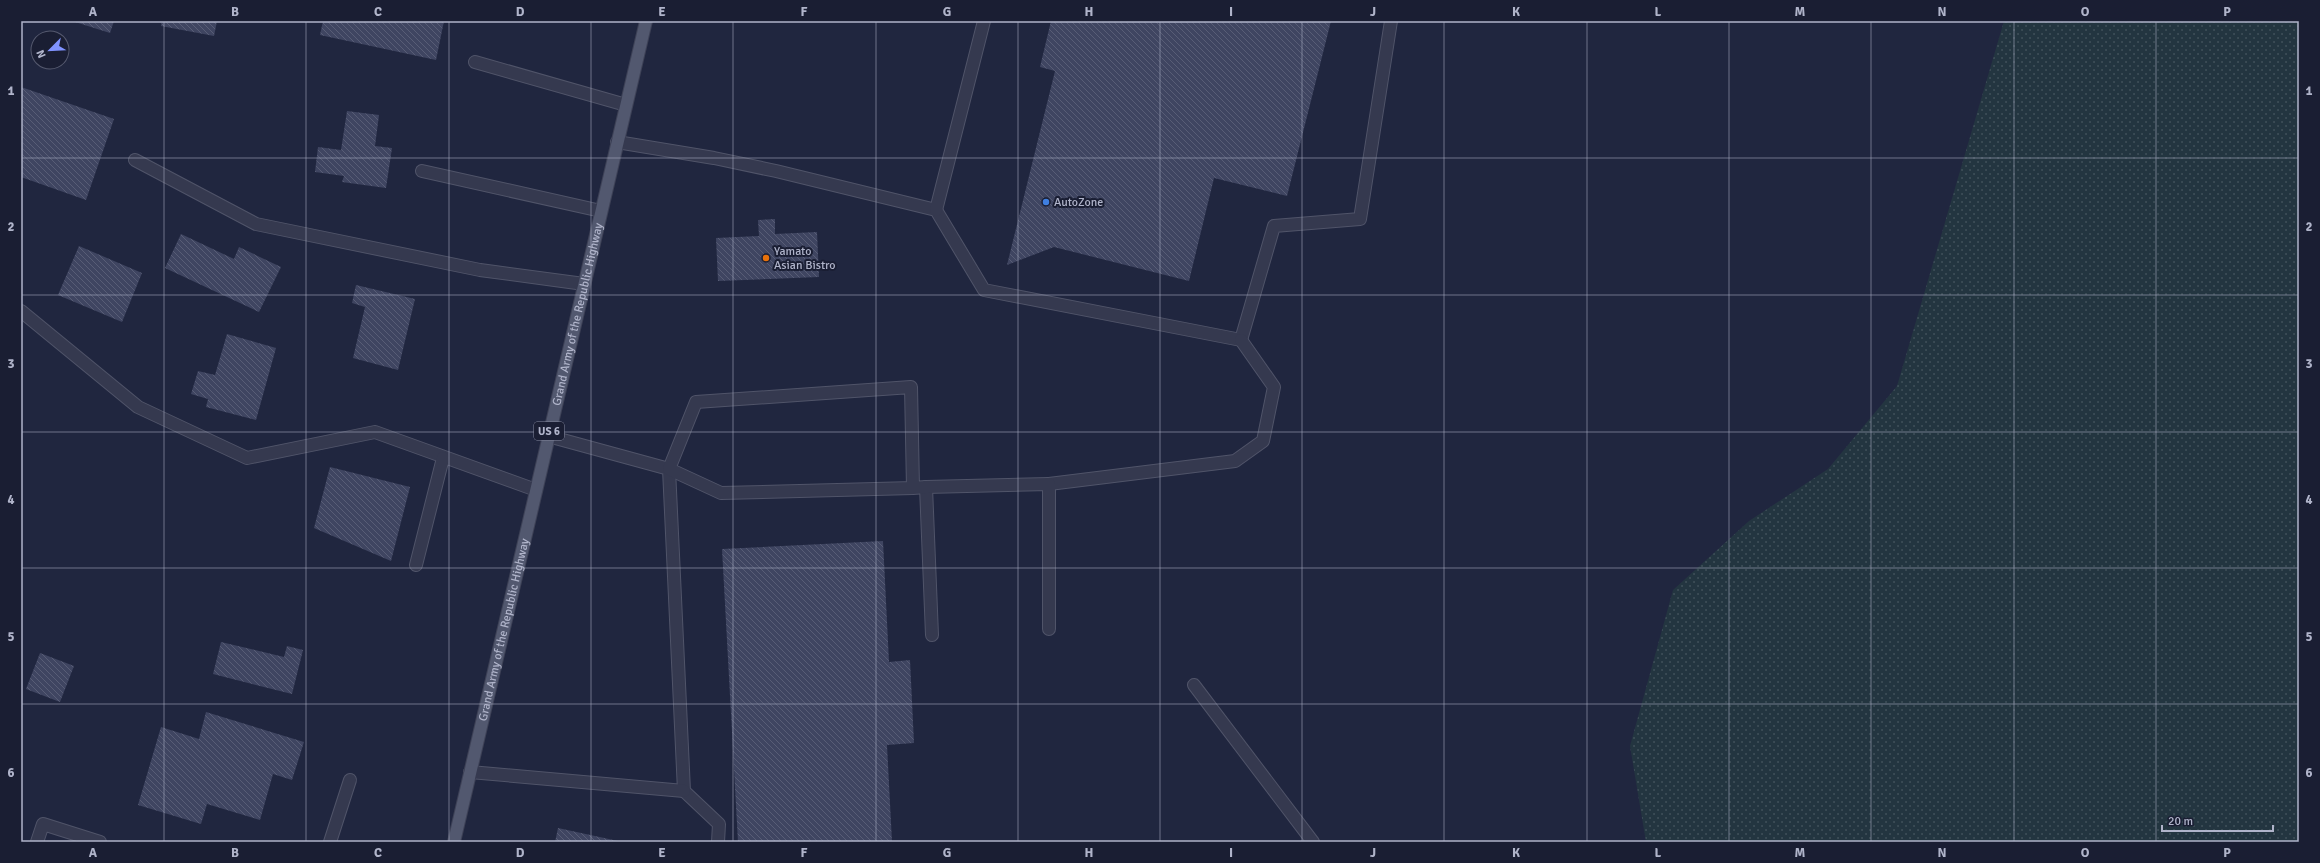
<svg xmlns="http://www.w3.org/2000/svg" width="2320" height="863" viewBox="0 0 2320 863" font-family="Signika,sans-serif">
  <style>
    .grass { fill: url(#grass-dots) }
    .building { fill: url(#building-back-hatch) }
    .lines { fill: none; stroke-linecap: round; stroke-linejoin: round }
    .service-casing { stroke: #505469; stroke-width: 14 }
    .primary-casing { stroke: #3e4257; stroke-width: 14 }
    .service { stroke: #35394f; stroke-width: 12 }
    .primary { stroke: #52586f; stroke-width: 12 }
    .grid { fill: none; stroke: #b0b4ca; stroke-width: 1; stroke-opacity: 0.55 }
    .shop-dot { fill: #3f7fe0; stroke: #1a1e33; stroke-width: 1.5 }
    .food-dot { fill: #e8710a; stroke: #1a1e33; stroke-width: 1.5 }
    .labels { text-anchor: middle; stroke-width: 4; stroke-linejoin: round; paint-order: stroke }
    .shield { fill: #1a1e33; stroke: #83879d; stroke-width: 1 }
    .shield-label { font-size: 11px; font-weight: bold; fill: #b0b4ca }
    .poi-label { font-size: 12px; fill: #b0b4ca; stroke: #1a1e33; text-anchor: start }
    .street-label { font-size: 12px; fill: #b0b4ca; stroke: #1a1e33 }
    .neatline { fill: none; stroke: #b0b4ca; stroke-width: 1.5 }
    .grid-label { font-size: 13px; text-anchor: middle; font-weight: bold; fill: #b0b4ca }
  </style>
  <defs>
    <pattern id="grass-dots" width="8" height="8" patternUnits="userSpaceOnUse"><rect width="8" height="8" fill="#233540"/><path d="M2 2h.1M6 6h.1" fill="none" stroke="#40505a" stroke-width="1.8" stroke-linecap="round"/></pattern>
    <pattern id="building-back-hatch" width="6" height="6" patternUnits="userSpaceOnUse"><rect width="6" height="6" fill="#3f4561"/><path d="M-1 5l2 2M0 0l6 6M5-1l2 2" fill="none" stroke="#585d76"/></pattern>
  </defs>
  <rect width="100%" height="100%" fill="#20263f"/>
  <polygon class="grass" points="2004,21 2299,21 2299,842 1646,842 1630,746 1673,590 1749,521 1828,469 1897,386"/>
  <g class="building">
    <polygon points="72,21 114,21 110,33"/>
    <polygon points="162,21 217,21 214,36 161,26"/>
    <polygon points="323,21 444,21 436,60 320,35"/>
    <polygon points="1051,21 1331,21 1287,196 1214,178 1189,281 1054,247 1007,265 1055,71 1040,67"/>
    <polygon points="21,87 114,119 86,200 21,177"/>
    <polygon points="347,111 379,115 375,146 392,148 386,188 342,182 344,176 315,172 318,147 341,150"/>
    <polygon points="775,219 775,234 817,232 819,277 718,281 716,238 759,236 758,220"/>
    <polygon points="181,234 234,259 239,247 281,267 259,312 165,268"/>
    <polygon points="79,246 142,273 122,322 58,295"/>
    <polygon points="356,285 415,299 398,370 353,358 365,307 352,303"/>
    <polygon points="227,334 276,348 256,420 206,407 208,399 191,394 198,371 215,375"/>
    <polygon points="330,467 410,487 391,561 314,528"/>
    <polygon points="883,541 889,662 910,660 914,743 887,745 892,842 738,842 722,549"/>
    <polygon points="221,642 284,657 287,646 303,650 292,694 213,674"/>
    <polygon points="40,653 74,666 60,702 26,689"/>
    <polygon points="206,712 304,742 292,780 273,774 260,820 207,804 201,824 138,805 161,727 199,739"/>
    <polygon points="558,828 618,841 618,842 555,842"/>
  </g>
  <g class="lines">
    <defs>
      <g id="service">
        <polyline points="475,62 626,105"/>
        <polyline points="617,142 714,158 776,171 936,210 984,290 1241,340 1274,226 1360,219 1391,21"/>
        <polyline points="135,160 256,224 480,270 584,284"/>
        <polyline points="422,171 601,211"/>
        <polyline points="936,210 984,21"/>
        <polyline points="21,311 138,407 247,458 375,432 536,490"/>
        <polyline points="548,436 669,469 684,791 719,824 718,842"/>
        <polyline points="1049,484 1235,461 1263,441 1274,387 1241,340"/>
        <polyline points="926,487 932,635"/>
        <polyline points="913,488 911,387 696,402 669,469 721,493 913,488 926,487 1049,484 1049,629"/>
        <polyline points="416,565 443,458"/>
        <polyline points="1194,685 1313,842"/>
        <polyline points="470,772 684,791"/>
        <polyline points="37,842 43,824 100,842"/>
        <polyline points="330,842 350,780"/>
      </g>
      <g id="primary">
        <path id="s1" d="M 454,842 L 646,21"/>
      </g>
    </defs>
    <use href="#service" class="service-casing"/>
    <use href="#primary" class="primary-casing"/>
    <use href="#service" class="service"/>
    <use href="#primary" class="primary"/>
  </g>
  <path class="grid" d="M 164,21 L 164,842M 306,21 L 306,842M 449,21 L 449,842M 591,21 L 591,842M 733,21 L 733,842M 876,21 L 876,842M 1018,21 L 1018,842M 1160,21 L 1160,842M 1302,21 L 1302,842M 1444,21 L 1444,842M 1587,21 L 1587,842M 1729,21 L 1729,842M 1871,21 L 1871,842M 2014,21 L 2014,842M 2156,21 L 2156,842M 21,158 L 2299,158M 21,295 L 2299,295M 21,432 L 2299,432M 21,568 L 2299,568M 21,704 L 2299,704"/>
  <circle class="shop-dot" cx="1046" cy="202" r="4"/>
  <circle class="food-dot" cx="766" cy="258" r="4"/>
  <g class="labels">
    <rect class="shield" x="534" y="422" width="30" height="18" rx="3"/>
    <g class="shield-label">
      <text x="549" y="435">US 6</text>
    </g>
    <g class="poi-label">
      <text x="1054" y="206">AutoZone</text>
      <text x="774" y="255">Yamato<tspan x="774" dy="14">Asian Bistro</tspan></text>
    </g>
    <g class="street-label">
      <text dy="4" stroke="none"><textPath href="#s1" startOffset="542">Grand Army of the Republic Highway</textPath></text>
      <text dy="4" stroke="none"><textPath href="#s1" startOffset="218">Grand Army of the Republic Highway</textPath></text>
    </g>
  </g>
  <rect width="2320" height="863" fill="none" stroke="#1a1e33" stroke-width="44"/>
  <g transform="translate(50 50) rotate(246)"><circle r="19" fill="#1a1e33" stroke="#565a6f"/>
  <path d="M0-3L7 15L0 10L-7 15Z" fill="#8093ff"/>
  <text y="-6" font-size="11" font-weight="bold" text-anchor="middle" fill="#b0b4ca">N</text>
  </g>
  <path d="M2162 825v6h111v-6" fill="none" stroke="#b0b4ca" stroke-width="2"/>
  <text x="2168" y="825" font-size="12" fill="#b0b4ca" stroke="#1a1e33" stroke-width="3" paint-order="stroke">20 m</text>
  <rect x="22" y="22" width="2276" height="819" class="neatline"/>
  <g class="grid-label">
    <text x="93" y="16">A</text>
    <text x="235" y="16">B</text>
    <text x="378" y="16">C</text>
    <text x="520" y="16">D</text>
    <text x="662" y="16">E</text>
    <text x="804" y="16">F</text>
    <text x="947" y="16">G</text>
    <text x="1089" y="16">H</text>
    <text x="1231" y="16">I</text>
    <text x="1373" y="16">J</text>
    <text x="1516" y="16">K</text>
    <text x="1658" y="16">L</text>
    <text x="1800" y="16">M</text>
    <text x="1942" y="16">N</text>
    <text x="2085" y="16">O</text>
    <text x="2227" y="16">P</text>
    <text x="11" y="95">1</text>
    <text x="2309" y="95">1</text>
    <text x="11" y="231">2</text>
    <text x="2309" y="231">2</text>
    <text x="11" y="368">3</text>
    <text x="2309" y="368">3</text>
    <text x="11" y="504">4</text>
    <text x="2309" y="504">4</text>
    <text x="11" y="641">5</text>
    <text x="2309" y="641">5</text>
    <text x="11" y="777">6</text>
    <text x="2309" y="777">6</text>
    <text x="93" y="857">A</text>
    <text x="235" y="857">B</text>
    <text x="378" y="857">C</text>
    <text x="520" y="857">D</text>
    <text x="662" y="857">E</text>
    <text x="804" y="857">F</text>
    <text x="947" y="857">G</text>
    <text x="1089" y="857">H</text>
    <text x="1231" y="857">I</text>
    <text x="1373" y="857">J</text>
    <text x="1516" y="857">K</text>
    <text x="1658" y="857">L</text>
    <text x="1800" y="857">M</text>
    <text x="1942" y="857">N</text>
    <text x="2085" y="857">O</text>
    <text x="2227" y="857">P</text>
  </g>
</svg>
